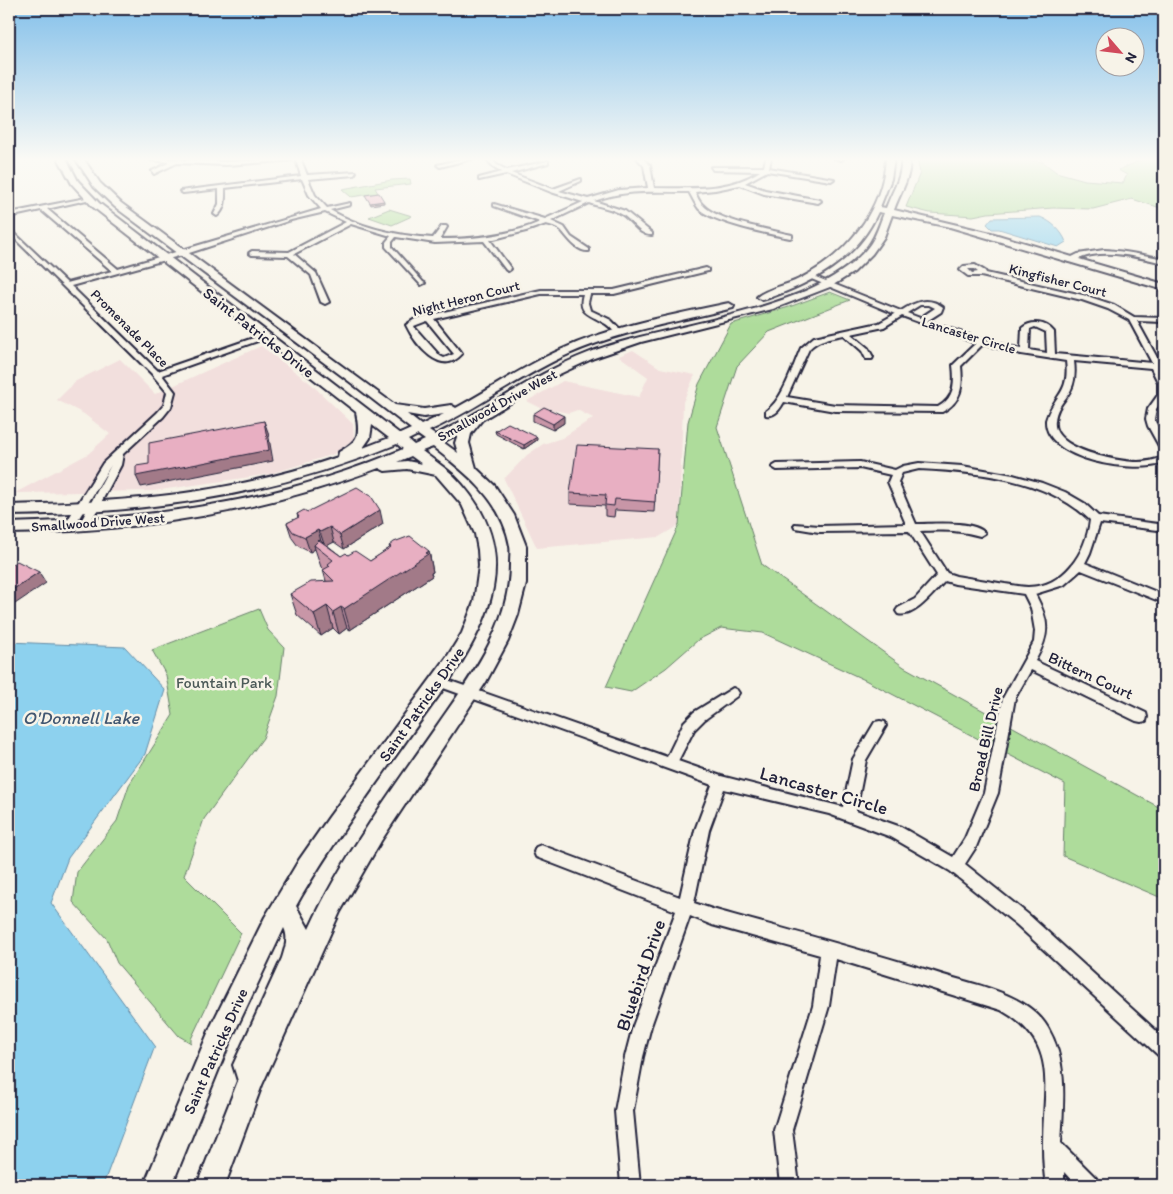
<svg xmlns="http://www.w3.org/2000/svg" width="1173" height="1194" viewBox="0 0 1173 1194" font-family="Itim,sans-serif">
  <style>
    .built { fill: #f2dfdd }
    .green { fill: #aedc9b; stroke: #687f6b }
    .water { fill: #8dd1ee; stroke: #628ba6 }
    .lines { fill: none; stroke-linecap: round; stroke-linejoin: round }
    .street-casing { stroke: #22223b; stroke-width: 4 }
    .secondary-casing { stroke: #22223b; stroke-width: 4 }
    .street { fill: #f7f3e8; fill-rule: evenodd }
    .secondary { fill: #f7f3e8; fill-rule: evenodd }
    .wall { fill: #c896a7; stroke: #22223b }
    .shaded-wall { fill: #a27a88; stroke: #22223b }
    .building { fill: #e8afc2; stroke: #22223b }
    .labels { text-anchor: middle; stroke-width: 5; stroke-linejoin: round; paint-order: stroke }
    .far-street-label { font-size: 14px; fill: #22223b; stroke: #f7f3e8 }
    .street-label { font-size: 16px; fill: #22223b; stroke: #f7f3e8 }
    .park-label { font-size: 16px; fill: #4c5a58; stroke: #f7f3e8 }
    .water-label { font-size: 18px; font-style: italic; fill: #425771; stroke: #f7f3e8 }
    .near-street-label { font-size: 19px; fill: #22223b; stroke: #f7f3e8 }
  </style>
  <rect width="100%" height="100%" fill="#f7f3e8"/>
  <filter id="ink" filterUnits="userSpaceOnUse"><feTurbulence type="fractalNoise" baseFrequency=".02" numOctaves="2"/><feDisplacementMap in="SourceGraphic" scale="10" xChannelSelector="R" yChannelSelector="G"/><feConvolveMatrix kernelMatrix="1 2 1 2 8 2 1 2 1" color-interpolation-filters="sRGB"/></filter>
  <g filter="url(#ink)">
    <g class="built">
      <polygon points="261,346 310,383 353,424 354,439 334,454 270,474 153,491 15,493 88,454 110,434 84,414 57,400 76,381 120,359 155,394"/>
      <polygon points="633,350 660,368 695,375 683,402 679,525 659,537 537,548 504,479 527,455 543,444 562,438 593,418 577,410 569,413 541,408 527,401 563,381 639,397 648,377 619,356"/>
    </g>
    <g class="green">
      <polygon points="917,158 1015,158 1043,162 1056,172 1085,180 1123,183 1127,175 1118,170 1147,158 1164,158 1164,209 1132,199 1093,209 1053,208 988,213 973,216 930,213 906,207 920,173"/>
      <polygon points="410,179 411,184 375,188 378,193 351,197 342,189 392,180"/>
      <polygon points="389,209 412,216 392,225 369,217"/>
      <polygon points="830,292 850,300 769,332 737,366 717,427 762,565 904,667 1164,810 1164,899 1063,856 1065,784 865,680 763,633 721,628 698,640 666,668 631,692 606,687 679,525 688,422 699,384 731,324 789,307"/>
      <polygon points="259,609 268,630 284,647 278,696 263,738 204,819 184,876 241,933 191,1039 191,1043 179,1036 117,963 107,939 73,902 77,872 117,821 129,785 173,715 166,675 152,650"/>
    </g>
    <g class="water">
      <path d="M 1040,217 C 1051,221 1062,231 1066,242 L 1058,247 L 999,229 L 992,229 L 987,224 L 992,218 Z"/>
      <polygon points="9,642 125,647 165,690 145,754 68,858 51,903 155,1046 103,1185 9,1185"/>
    </g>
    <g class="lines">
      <defs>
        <g id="street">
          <path d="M 149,158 L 226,162 L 304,158 L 301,160 L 307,175 L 356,172 L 354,175 L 308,179 L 315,195 L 327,208 L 350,203 L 350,205 L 330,210 C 361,228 399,236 433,238 L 442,226 L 446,226 L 447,227 L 440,239 C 474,239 508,236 540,222 L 494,206 L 494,204 L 545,219 L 583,202 L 551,192 L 506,174 L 479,180 L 479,178 L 502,172 L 494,167 L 485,158 L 490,158 L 497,165 L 507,170 L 548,161 L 548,163 L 511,173 L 553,189 L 581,179 L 581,181 L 559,191 L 588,199 L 619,190 L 648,188 L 644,166 L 637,158 L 642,158 L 650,165 L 654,188 C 691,188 728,192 760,171 L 713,170 L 711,167 L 764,167 L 766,158 L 771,158 L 769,168 L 834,179 L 831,181 L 767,171 L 745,183 L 765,190 L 820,200 L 821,201 L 818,203 L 764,194 L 740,185 L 715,190 L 695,192 C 697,196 699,202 703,205 C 717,221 771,230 792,235 L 792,237 L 790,238 C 768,234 715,223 699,209 C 695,204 692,197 689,192 C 657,192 625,189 594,201 L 625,211 L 652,233 L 652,235 C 640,236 633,222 623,215 C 614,209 600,207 589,203 L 551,221 L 564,227 L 571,237 L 589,249 L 589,251 C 577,252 568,238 561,230 C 557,227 551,225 546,224 L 526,231 L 490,240 L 511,269 L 508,271 L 506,270 L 484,241 L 435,243 L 396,237 L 392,242 L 392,247 L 423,282 L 425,283 L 421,285 L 386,247 L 386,242 L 391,236 L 351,224 L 294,254 L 316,273 L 329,302 L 325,304 L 321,302 L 311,275 L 288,256 L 252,255 L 249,253 L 252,251 L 289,252 L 346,222 L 325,212 L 291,220 L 186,254 L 71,286 L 158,371 L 262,335 L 269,337 L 162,375 L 175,392 L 171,407 L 163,417 L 123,454 L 121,465 L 88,527 L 80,527 L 79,525 L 111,465 L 73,528 L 69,529 L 64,526 L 103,463 L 157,413 L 164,405 L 167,392 L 151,373 L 9,233 L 9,228 L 67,283 L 112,271 L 41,210 L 9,217 L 9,213 L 91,197 L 91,199 L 47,209 L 118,269 L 321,209 L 309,195 L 302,179 L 225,188 C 225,198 226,209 217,216 L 214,214 L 219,204 L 219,189 L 183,193 L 180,191 L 301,176 L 296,160 L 226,165 L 177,163 L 154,174 L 152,171 L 170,162 L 151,160 Z"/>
          <polygon points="466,158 475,158 440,167 437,165"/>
          <polygon points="834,158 844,158 841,160"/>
          <path d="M 1104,250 C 1125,251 1144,255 1164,259 L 1164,263 C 1141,258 1117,251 1092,255 C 1084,256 1077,260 1069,262 L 1066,260 L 1078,254 Z"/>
          <path d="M 975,265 L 985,271 L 986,273 L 1087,296 L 1114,305 L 1134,317 L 1164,318 L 1163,322 L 1137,321 L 1160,363 L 1164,364 L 1164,368 L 1159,368 L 1164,379 L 1164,398 L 1156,409 L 1154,419 L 1164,439 L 1164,449 L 1159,446 L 1148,426 L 1146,419 L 1148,409 L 1158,395 L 1158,382 L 1151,368 L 1074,361 C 1079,398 1057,397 1055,421 C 1051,449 1118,462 1138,462 C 1147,462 1155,460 1164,457 L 1164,463 C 1136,474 1044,461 1046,420 C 1054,394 1070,394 1066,361 L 1021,354 L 983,344 L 961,366 C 963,386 962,402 942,412 L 835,411 L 784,402 C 780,409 775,417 766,415 L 766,411 C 783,400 793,366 801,348 L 814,337 L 879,323 L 895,314 L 809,278 L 808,277 L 811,275 L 901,311 C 915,302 928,296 943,307 L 941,312 L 927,321 L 980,339 L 1021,349 L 1022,328 C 1032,320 1046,322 1054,332 L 1055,354 L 1152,363 L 1129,320 L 1108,309 L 1082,300 L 981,276 L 968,276 L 960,270 L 964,266 ZM 968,269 L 974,269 L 978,272 L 972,273 ZM 920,305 L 929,305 L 935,308 L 920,318 L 907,313 ZM 902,316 L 976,343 L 953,365 C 955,382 955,398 938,407 L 835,405 L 787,397 L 809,349 C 818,339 831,338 844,335 L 862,351 L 866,359 L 872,359 L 873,357 L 868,348 L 851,334 L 884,327 ZM 1035,327 L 1046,332 L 1047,353 L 1029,350 L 1030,329 Z"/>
          <path d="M 706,268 L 708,269 L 708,271 L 614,294 L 590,294 L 588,303 L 590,310 L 611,320 L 624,333 L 620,335 C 614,333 610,326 604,323 C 590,314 577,314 583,294 L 541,294 L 434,319 L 462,354 C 441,378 415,344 406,325 L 415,319 L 426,316 L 541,290 L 614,290 ZM 427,321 L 454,354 L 444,358 L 440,356 L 415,328 L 414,326 Z"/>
          <path d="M 860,462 L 895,470 L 903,466 L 919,463 L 962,466 L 1013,475 L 1042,483 L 1065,492 L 1084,503 L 1098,516 L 1158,524 L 1163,527 L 1158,530 L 1100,523 L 1090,553 L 1085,563 L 1164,595 L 1164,603 L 1081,570 L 1064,585 L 1035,594 C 1050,622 1050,634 1035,661 L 1146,713 L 1147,717 L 1146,721 L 1141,722 L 1136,721 L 1031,670 L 1015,698 L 998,793 L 976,847 L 965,864 L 1029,915 L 1164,1038 L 1164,1058 L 1158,1055 L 1017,925 L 950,871 L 891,837 L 829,814 L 724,789 L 709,830 L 694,903 L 712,909 C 785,929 859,949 931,971 C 957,980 986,985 1011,997 C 1026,1004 1040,1014 1048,1028 C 1069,1064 1063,1104 1061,1143 L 1096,1178 L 1099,1185 L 1076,1185 L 1064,1172 L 1064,1185 L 1046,1185 C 1044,1173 1043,1159 1043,1147 C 1042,1090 1062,1044 1001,1010 L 836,959 L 829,1006 L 792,1130 L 799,1185 L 780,1185 L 774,1130 L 813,1006 L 820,955 L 712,925 L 690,916 L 651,1026 L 643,1057 L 633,1111 L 640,1185 L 621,1185 L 615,1111 L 625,1057 L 633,1026 L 676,911 L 536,857 L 534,852 L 536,847 L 541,845 L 680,897 L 695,830 L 712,785 L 435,685 L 433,682 L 435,679 L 439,677 L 667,757 L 684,722 L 694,712 L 733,688 L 737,690 L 739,693 L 737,696 L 704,720 L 694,730 L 678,761 L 721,776 L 843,807 L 853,759 L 875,722 L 880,721 L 885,722 L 886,726 L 866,760 L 856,811 L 901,827 L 953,857 L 965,838 L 984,793 L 1003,698 L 1034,642 L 1035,631 L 1031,608 L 1024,594 L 955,584 L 945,581 C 935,591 914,619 898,614 L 896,611 L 898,608 L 915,599 L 937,575 L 909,531 L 819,532 L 795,528 L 794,526 L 795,524 L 819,526 L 906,524 L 888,482 L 891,475 L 860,468 L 777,470 L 772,467 L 777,464 ZM 919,469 C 977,472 1046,478 1090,520 C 1086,553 1064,587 1028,587 C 1021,587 1013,585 1005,584 C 989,581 972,579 956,576 L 947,573 L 920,531 C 943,530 958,530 980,536 L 985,533 C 973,520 933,524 916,524 L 898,482 L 902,473 Z"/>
        </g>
        <path id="secondary" d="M 58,158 L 66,158 L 78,181 L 99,203 L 400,434 L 411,429 L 350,382 L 115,207 L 94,187 L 75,158 L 83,158 L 100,183 L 121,203 L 395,405 L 424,409 L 451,405 L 456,408 C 491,389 524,366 560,350 C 613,326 672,315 729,303 L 734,306 L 733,308 C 677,322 621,331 569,354 C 520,376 477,409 429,431 L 435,435 C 487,410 534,374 588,353 C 666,322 815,314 868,247 C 876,237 879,225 884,213 L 878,212 C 857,260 812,283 766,299 L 762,300 L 757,297 C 765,289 788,285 799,279 C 846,256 883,211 886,158 L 894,158 L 891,179 L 880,207 L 886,208 C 892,191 903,177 901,158 L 909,158 C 912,177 900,192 894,210 L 991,233 L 1164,284 L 1164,290 L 950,227 L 892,215 L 884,237 L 872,254 L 854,272 L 830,287 L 773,309 L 641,342 L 594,358 L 553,377 L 482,420 L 471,434 L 469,443 L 476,468 L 495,486 L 514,515 L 526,546 L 526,584 L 518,615 L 508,641 L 486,682 L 381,841 L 340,912 L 262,1085 L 225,1185 L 197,1185 L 238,1081 L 233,1065 L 282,958 C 285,948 289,938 284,928 L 229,1044 L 172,1185 L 144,1185 L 211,1026 L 265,917 L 299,860 L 329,817 L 447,657 L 462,633 L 474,602 L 479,566 L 478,550 L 475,534 L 462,505 L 436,475 L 407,469 L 385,471 L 379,468 C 260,513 135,532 9,533 L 9,523 C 147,519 275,504 403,449 L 397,444 C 268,497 147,513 9,515 L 9,505 C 126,502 227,495 338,457 L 339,452 C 360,440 360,435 356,412 L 93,207 L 72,184 ZM 407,414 L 424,417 L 444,414 L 421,425 ZM 372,425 L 389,438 L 363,448 L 370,438 ZM 458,434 L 455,443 L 458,453 L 443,442 ZM 418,435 L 425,440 L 414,445 L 408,440 ZM 433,447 C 466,473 502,500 510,546 C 511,551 510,558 510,564 C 510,627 470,678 436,727 C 413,760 389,793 367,827 C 345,860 325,894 309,929 L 296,906 L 301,897 C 334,841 373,788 411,734 C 469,654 544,565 452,474 C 443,466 432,459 422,451 ZM 411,456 L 422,464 L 407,461 L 397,462 Z"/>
      </defs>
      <use href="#street" class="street-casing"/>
      <use href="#secondary" class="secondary-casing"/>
      <use href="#street" class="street"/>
      <use href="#secondary" class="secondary"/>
    </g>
    <g class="wall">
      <polygon points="533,414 564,423 553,430 533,421"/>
      <polygon points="495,431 537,440 524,449 496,434"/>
      <polygon points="658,449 654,512 615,510 614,517 605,516 605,506 570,504 570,493"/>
      <polygon points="307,512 383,524 344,549 334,542 327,545 341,556 348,555 370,561 390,548 389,546 429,551 433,572 431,573 432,576 350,630 347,628 339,634 333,628 321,636 297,615 290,594 326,581 323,570 324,570 321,567 315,549 310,552 298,546 292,538 287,523 298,518 297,514"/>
    </g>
    <g class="shaded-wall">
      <polygon points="384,201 384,203 371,205 370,203"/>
      <polygon points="564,416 564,423 553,430 553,424"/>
      <polygon points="264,421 268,432 273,461 141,487 136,476"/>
      <polygon points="537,437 537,440 524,449 524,445"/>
      <polygon points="380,510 383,524 344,549 340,535"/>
      <polygon points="330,527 334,542 325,547 320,532"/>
      <polygon points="318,530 322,545 314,545 315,549 310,552 305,537"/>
      <polygon points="429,551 433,572 431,573 432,576 350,630 344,609"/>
      <polygon points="39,572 46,583 9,608 9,592"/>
      <polygon points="327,606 333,628 321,636 314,614"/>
      <polygon points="341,607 347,628 339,634 333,612"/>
    </g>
    <g class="building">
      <polygon points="379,193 384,201 370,203 365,195"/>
      <polygon points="544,407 564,416 553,424 533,414"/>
      <polygon points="264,421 269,450 136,476 136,466 149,464 149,443"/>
      <polygon points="508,423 537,437 524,445 495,431"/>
      <polygon points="577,445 658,449 655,502 615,499 614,506 605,505 606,495 570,493"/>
      <polygon points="357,487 371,496 380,510 340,535 330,527 320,532 318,530 305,537 293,532 287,523 299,517 297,514 304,510 307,512"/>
      <polygon points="410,536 429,551 426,553 428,554 344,609 341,607 333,612 327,606 314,614 290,594 311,582 334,581 323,570 330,566 328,564 333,560 314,545 319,540 341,556 346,553 348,555 355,551 370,561 391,547 389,546 394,542"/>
      <polygon points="17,561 39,572 9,592 9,566"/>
    </g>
  </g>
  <linearGradient id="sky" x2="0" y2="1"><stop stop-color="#83c0ea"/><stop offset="0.49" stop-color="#fbfaf5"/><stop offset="1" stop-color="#fbfaf5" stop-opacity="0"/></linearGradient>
  <rect width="1173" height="325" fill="url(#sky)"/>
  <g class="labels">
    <g class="far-street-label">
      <text transform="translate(1058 280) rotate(14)" y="5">Kingfisher Court</text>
      <text transform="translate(466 298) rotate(-14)" y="5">Night Heron Court</text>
      <text transform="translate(130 328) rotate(45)" y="5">Promenade Place</text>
      <text transform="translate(969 335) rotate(17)" y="5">Lancaster Circle</text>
      <text transform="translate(497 405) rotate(-29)" y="5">Smallwood Drive West</text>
      <text transform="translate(98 522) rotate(-4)" y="5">Smallwood Drive West</text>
    </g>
    <g class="street-label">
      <text transform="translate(259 332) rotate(38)" y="6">Saint Patricks Drive</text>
      <text transform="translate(1091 675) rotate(25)" y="6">Bittern Court</text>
      <text transform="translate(421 704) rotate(-55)" y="6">Saint Patricks Drive</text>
      <text transform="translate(985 739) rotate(-77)" y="6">Broad Bill Drive</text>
      <text transform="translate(215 1051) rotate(-66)" y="6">Saint Patricks Drive</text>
    </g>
    <g class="park-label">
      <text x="224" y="688">Fountain Park</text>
    </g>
    <g class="water-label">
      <text x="81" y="724">O'Donnell Lake</text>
    </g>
    <g class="near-street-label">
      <text transform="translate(824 790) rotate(16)" y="7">Lancaster Circle</text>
      <text transform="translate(640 975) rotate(-71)" y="7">Bluebird Drive</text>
    </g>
  </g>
  <rect width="1173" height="1194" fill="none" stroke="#f7f3e8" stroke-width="30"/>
  <rect x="15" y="15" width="1143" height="1164" fill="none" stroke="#22223b" stroke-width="2" filter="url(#ink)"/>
  <g transform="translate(1120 52) rotate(118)"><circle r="24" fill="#f7f3e8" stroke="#a29fa3"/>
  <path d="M0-4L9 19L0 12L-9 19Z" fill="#d1495b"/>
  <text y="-8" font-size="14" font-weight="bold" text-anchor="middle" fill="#22223b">N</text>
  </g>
</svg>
